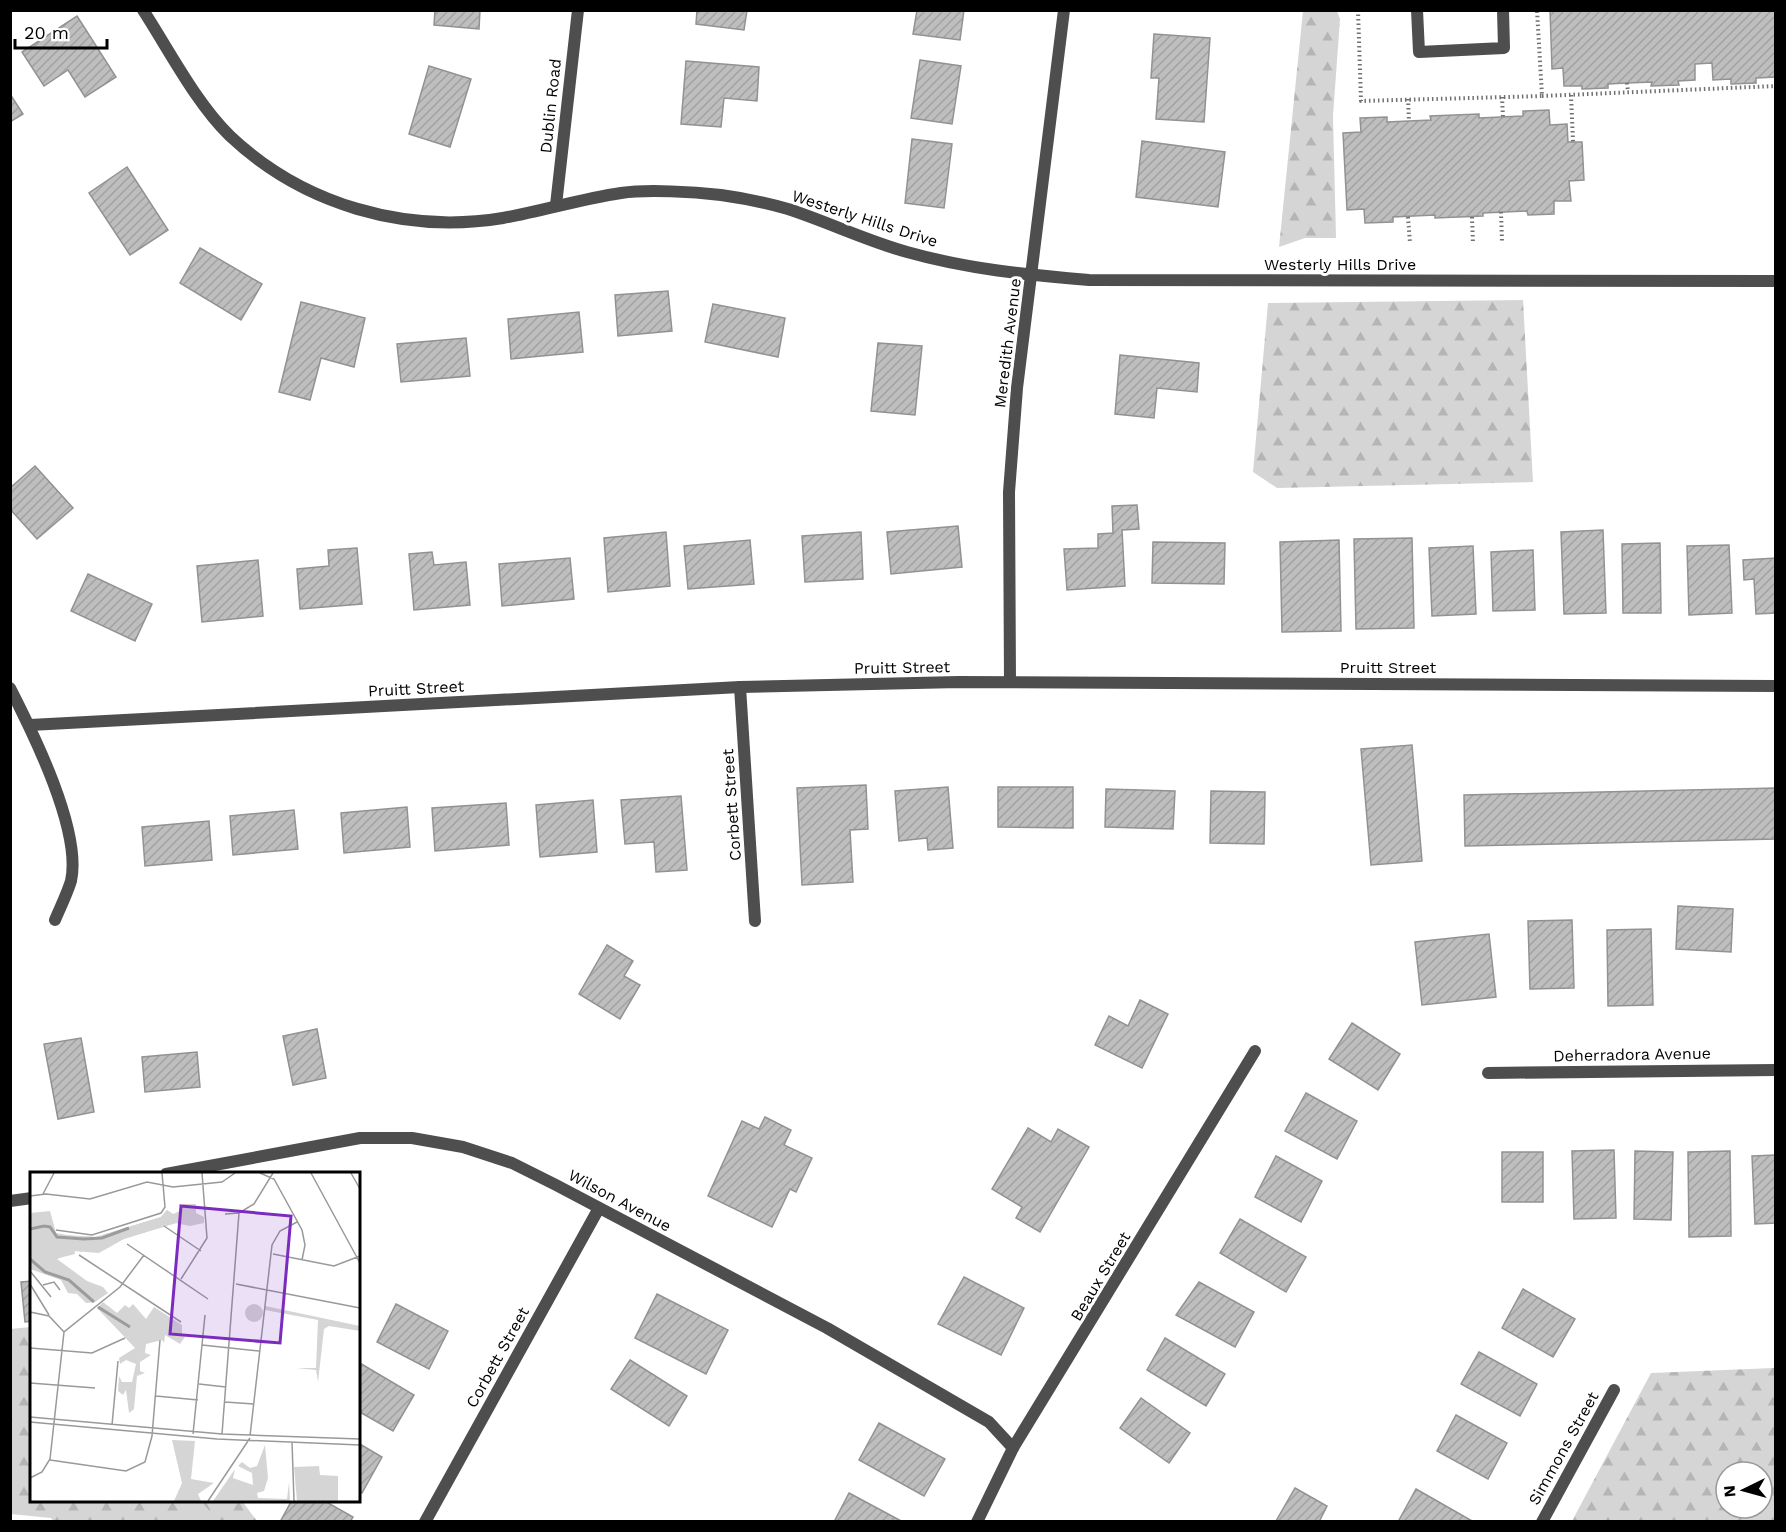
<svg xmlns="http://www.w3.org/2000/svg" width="1786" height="1532" viewBox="0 0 1786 1532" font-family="'Work Sans',sans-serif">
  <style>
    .forest { fill: url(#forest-firs); fill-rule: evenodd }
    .park { fill: #d5d5d5 }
    .building { fill: url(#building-hatch); stroke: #929292; stroke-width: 1.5 }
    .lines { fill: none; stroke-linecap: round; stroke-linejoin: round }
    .path { stroke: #707070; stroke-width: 4; stroke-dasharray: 1.5 3; stroke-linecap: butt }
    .lane { stroke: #4e4e4e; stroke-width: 12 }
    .street { stroke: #4e4e4e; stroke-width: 12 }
    .labels { text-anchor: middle; stroke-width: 6; stroke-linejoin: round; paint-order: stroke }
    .street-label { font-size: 16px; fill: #000; stroke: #fff }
    .inset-river { fill: none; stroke: #9c9c9c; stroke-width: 3 }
    .inset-road { fill: none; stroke: #999; stroke-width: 1.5 }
    .view { fill: #7b2cbf; fill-opacity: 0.15; stroke: #7b2cbf; stroke-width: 3 }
    .inset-edge { fill: none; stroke: #000; stroke-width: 3 }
  </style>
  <defs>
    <pattern id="forest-firs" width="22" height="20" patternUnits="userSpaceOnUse" patternTransform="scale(1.5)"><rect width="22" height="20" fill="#d5d5d5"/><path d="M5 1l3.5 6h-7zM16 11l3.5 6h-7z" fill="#b5b5b5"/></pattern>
    <pattern id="building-hatch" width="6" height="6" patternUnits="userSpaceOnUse" patternTransform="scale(1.5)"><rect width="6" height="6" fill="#bebebe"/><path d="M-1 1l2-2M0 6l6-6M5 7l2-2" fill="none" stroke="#a2a2a2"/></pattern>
  </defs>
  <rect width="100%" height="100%" fill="#fff"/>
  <g class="forest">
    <polygon points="1303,11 1337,11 1340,19 1333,116 1336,238 1305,238 1279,247"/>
    <polygon points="1523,300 1533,482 1277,488 1253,472 1268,303"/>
    <path d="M 1775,1290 L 1775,1521 L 1572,1521 L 1651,1373 L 1774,1368 ZM 1726,1472 L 1762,1472 L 1762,1508 L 1726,1508 Z"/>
    <polygon points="31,1327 32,1500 242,1501 257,1521 54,1522 51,1518 11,1514 10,1329"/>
  </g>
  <polygon class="park" points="193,1501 201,1501 218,1521 182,1521"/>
  <g class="building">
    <polygon points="435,10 480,10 479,29 434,25"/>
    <polygon points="697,10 747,10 744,30 696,24"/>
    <polygon points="917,10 964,10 960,40 913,34"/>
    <polygon points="1550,10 1776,10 1776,77 1756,78 1756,83 1731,84 1731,79 1713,80 1712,63 1695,64 1695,80 1678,81 1679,85 1651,86 1652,82 1627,83 1608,84 1608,88 1582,89 1582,86 1564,86 1563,68 1552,69"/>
    <polygon points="77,16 116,77 85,97 68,70 44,86 22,52"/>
    <polygon points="1154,34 1210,38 1204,122 1156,119 1159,78 1151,78"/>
    <polygon points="920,60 961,66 952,124 911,118"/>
    <polygon points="686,61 759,67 757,101 724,98 721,127 681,124"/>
    <polygon points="429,66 471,79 450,147 409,134"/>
    <polygon points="10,94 23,114 10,122"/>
    <polygon points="1549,110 1550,125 1567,124 1568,142 1582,142 1584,180 1569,181 1571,201 1554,201 1554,214 1528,215 1527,211 1483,213 1483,216 1435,218 1435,215 1393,217 1393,222 1365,223 1364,209 1347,210 1343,133 1361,132 1360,118 1387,117 1387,122 1431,120 1430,116 1479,114 1479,118 1523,116 1523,111"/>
    <polygon points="912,139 952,144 944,208 905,203"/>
    <polygon points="1142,141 1225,152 1218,207 1136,197"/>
    <polygon points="127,167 168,230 130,255 89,193"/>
    <polygon points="200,248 262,284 241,320 180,283"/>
    <polygon points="668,291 672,331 618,336 615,295"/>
    <polygon points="301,302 365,318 354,367 321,358 310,400 279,392"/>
    <polygon points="713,304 785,318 778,357 705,342"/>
    <polygon points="579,312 583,352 511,359 508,319"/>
    <polygon points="466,338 470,376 401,382 397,344"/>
    <polygon points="878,343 922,346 915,415 871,411"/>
    <polygon points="1120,355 1199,363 1197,392 1157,388 1154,418 1115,414"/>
    <polygon points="35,466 73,508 37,539 10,509 10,488"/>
    <polygon points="1137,505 1139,529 1122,530 1125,586 1067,590 1064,549 1098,548 1098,534 1113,533 1112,506"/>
    <polygon points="958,526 962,567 891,574 887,532"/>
    <polygon points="1603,530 1606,613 1564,614 1561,532"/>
    <polygon points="666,532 670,586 608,592 604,538"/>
    <polygon points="861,532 863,579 805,582 802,536"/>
    <polygon points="1412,538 1414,628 1356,629 1354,539"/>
    <polygon points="750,540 754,584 688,589 684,546"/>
    <polygon points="1339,540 1341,631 1282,632 1280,542"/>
    <polygon points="1153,542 1225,543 1224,584 1152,583"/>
    <polygon points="1660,543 1661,613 1623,613 1622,544"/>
    <polygon points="1729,545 1732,613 1689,615 1687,546"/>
    <polygon points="1473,546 1476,614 1432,616 1429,548"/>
    <polygon points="357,548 362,604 300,609 297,569 329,566 328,550"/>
    <polygon points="1533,550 1535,610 1493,611 1491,552"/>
    <polygon points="432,552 434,565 466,562 470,605 414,610 409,554"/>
    <polygon points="570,558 574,599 502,606 499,564"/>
    <polygon points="1776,558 1776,613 1756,614 1754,579 1744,580 1743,560"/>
    <polygon points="258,560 263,616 202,622 197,566"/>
    <polygon points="88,574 152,604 135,641 71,611"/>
    <polygon points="1412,745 1422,861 1371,865 1361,749"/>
    <polygon points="866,785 868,829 850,830 853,882 802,885 797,788"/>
    <polygon points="948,787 953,848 928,850 927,838 899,841 895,791"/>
    <polygon points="998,787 1073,787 1073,828 998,827"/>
    <polygon points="1776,788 1776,839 1465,846 1464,795"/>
    <polygon points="1106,789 1175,791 1173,829 1105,827"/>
    <polygon points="1211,791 1265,792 1264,844 1210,843"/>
    <polygon points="681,796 687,870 656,872 654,842 625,844 621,800"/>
    <polygon points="593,800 597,852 540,857 536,805"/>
    <polygon points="506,803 509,845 435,851 432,808"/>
    <polygon points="407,807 410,847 344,853 341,813"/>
    <polygon points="294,810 298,849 233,855 230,816"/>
    <polygon points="209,821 212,860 145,866 142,827"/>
    <polygon points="1678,906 1733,909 1731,952 1676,949"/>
    <polygon points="1572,920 1574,988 1530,989 1528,921"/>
    <polygon points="1651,929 1653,1005 1608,1006 1607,930"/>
    <polygon points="1489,934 1496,997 1422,1005 1415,942"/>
    <polygon points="607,945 633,961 624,976 640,985 620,1019 579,994"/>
    <polygon points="1140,1000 1168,1014 1142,1068 1095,1045 1109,1016 1128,1026"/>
    <polygon points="1352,1023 1400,1054 1378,1090 1329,1059"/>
    <polygon points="317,1029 326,1078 293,1085 283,1036"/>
    <polygon points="81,1038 94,1112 58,1119 44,1044"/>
    <polygon points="197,1052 200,1087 145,1092 142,1057"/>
    <polygon points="1306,1093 1357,1121 1337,1159 1285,1131"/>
    <polygon points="765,1117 791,1130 784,1145 812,1158 796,1192 790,1189 772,1227 708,1196 742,1121 759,1129"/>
    <polygon points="1028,1128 1051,1142 1058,1129 1089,1147 1040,1232 1016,1218 1022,1207 992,1189"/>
    <polygon points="1614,1150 1616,1218 1574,1219 1572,1151"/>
    <polygon points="1635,1151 1673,1152 1671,1220 1634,1219"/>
    <polygon points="1730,1151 1731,1236 1689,1237 1688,1152"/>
    <rect x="1502" y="1152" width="41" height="50"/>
    <polygon points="1776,1155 1776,1223 1755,1224 1752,1156"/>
    <polygon points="1276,1156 1322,1181 1301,1222 1255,1197"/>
    <polygon points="1240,1219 1306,1257 1286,1292 1220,1253"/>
    <polygon points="964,1277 1024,1308 1001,1355 938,1324"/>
    <polygon points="32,1281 32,1321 25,1322 21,1282"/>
    <polygon points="1199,1282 1254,1312 1235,1347 1176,1315"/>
    <polygon points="1523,1289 1575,1319 1553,1357 1502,1328"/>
    <polygon points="657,1294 728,1330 706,1374 635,1338"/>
    <polygon points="396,1304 448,1331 429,1369 377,1342"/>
    <polygon points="1165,1338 1225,1374 1206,1406 1147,1370"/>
    <polygon points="1479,1352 1537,1384 1520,1416 1461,1384"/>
    <polygon points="630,1360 687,1396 669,1426 611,1389"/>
    <polygon points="358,1362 414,1395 393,1431 358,1411"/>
    <polygon points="1141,1398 1190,1433 1169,1463 1120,1428"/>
    <polygon points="1456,1415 1507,1443 1488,1479 1437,1451"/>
    <polygon points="879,1423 945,1459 924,1496 859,1460"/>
    <polygon points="358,1443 382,1457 362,1493 358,1491"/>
    <polygon points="1295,1488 1327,1506 1319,1522 1276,1521"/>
    <polygon points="1416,1489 1474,1522 1401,1522 1399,1520"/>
    <polygon points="849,1493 903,1522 834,1522"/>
    <polygon points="292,1500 323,1500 353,1517 350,1522 280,1522"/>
  </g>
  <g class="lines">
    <g class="path">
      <polyline points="1358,10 1361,101 1542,96 1537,10"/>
      <polyline points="1627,83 1628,92"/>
      <polyline points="1571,95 1573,142"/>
      <polyline points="1542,96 1776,86"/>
      <polyline points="1502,97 1503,117"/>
      <polyline points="1408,99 1409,121"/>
      <polyline points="1501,212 1502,242"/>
      <polyline points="1408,217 1410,243"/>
      <polyline points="1472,217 1473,243"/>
    </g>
    <polyline class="lane" points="1417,10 1419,52 1504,48 1503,10"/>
    <g class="street">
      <path d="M 143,10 C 169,50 196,103 230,136 C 303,205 405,234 503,218 C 542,211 581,199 621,193 C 648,189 694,192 721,195 C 743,198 767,203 788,209 C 828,222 867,241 907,252 C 967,269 1028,275 1089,280 L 1776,281"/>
      <polyline points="556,205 578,10"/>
      <polyline points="1010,682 1009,492 1017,388 1064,10"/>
      <polyline points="740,687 755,921"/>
      <path d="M 10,688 C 33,733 82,831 71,881 C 67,894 60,908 55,920"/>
      <polyline points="30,725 740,687 959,682 1776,686"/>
      <polyline points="1488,1073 1776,1070"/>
      <polyline points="166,1174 360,1138 412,1138 463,1147 512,1163 556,1185 827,1328 989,1422 1013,1448"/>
      <polyline points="10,1201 32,1198"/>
      <polyline points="425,1522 599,1208"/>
      <polyline points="977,1522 1013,1448 1255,1051"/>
      <polyline points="1542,1522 1614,1390"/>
    </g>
  </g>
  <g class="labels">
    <g class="street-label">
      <text transform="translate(550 106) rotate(-84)" y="6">Dublin Road</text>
      <text transform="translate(865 218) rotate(18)" y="6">Westerly Hills Drive</text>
      <text x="1340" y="270">Westerly Hills Drive</text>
      <text transform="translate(1007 343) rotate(-83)" y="6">Meredith Avenue</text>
      <text transform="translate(902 667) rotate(-1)" y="6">Pruitt Street</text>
      <text x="1388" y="673">Pruitt Street</text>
      <text transform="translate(416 688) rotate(-3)" y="6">Pruitt Street</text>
      <text transform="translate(731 805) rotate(-94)" y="6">Corbett Street</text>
      <text transform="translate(1632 1054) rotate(-1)" y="6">Deherradora Avenue</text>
      <text transform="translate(620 1200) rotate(28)" y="6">Wilson Avenue</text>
      <text transform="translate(1100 1276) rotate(-59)" y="6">Beaux Street</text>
      <text transform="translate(497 1357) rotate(-61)" y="6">Corbett Street</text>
      <text transform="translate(1563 1448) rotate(-61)" y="6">Simmons Street</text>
    </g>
  </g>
  <g transform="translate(30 1172)">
    <rect width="330" height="330" fill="#fff"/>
    <path d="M 153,32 L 166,32 L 166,41 L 174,45 L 174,51 L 160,54 L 145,51 L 94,67 L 69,81 L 44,79 L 27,87 L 57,109 L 73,115 L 78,121 L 65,130 L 56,131 L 47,122 L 38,121 L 31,108 L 0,97 L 0,84 L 6,92 L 36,63 L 66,65 L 131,45 L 137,38 L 143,42 L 152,38 ZM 73,130 L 87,141 L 95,133 L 99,136 L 103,132 L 116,147 L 124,135 L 152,153 L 152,162 L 157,162 L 150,172 L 135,163 L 134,171 L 132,168 L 116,172 L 115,181 L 121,183 L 110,190 L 110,199 L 115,201 L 107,204 L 104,237 L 99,241 L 96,218 L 93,223 L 88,219 L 89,204 L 92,210 L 102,210 L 106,192 L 96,188 L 90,192 L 89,186 L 105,176 L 67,136 ZM215 141a9 9 0 1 1 18 0a9 9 0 1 1-18 0ZM 235,134 L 330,154 L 330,159 L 299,154 L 294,157 L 288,210 L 286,198 L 266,196 L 286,196 L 288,148 L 235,138 ZM 142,268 L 165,269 L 161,307 L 184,311 L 168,322 L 171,329 L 144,329 L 152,311 ZM 235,273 L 238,306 L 234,319 L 227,321 L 228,326 L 257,327 L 259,310 L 260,329 L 183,329 L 205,297 L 203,306 L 223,313 L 222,301 L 208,294 L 212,290 L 220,296 L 227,294 ZM 289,294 L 290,303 L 308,304 L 308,329 L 267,329 L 264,295 Z" fill="#d5d5d5"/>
    <path d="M 137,38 L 153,49 L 50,80 L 47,76 L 49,64 L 66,65 L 131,45 ZM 20,39 L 26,61 L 43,64 L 45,82 L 6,92 L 0,84 L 0,41 Z" fill="#d5d5d5"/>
    <path class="inset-river" d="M 0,57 L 14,54 L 20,55 L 27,65 L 54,67 L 72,66 L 99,56M 0,87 L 15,100 L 39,108 L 64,130M 68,135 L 100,155"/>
    <path class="inset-road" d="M 230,1 L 244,7 L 272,58 L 275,73 L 272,88M 281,1 L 330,91M 321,1 L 330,17M 13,22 L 24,1M 0,24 L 16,22 L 60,27 L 117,10 L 143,15 L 192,10 L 205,1M 195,42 L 209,41 L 224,32 L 243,1M 134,54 L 171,79M 26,58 L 62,63 L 131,41 L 135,35 L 132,1M 97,72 L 178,127M 243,82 L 304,94 L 330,84M 49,83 L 151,150M 0,99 L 21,125M 151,107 L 177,66 L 172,1M 0,112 L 19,143M 206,112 L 330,136M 13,113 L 24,110 L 30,118M 0,140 L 19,144 L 34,160M 172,173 L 229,179M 0,176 L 62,181 L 95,166M 0,211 L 65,216M 169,212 L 196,215M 126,224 L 168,228M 195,230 L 224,232M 0,245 L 192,262 L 330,267M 0,250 L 187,267 L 330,273M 82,253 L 88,189M 163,262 L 175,143M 192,262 L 209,41M 220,264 L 242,73 L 250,59 L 267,50M 262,270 L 264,329M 20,288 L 96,299 L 115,290 L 122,264 L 130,168M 0,306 L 12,300 L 20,287 L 34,160 L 90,115 L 114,83M 178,329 L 220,266"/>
    <path class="view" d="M 151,34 L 261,44 L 250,171 L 140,162 Z"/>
    <rect width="330" height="330" class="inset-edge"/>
  </g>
  <rect width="1786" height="1532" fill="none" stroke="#000000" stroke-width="24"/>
  <g transform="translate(1744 1490) rotate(265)"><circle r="28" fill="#ffffff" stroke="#999999" stroke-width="1.5"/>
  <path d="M0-4.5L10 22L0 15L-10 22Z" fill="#000000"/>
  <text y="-9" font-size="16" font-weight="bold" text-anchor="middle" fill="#000000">N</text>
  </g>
  <path d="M15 39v9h92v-9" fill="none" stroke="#000000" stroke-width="3"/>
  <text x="24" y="39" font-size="18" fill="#000000" stroke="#ffffff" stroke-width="4.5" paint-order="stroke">20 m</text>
</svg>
